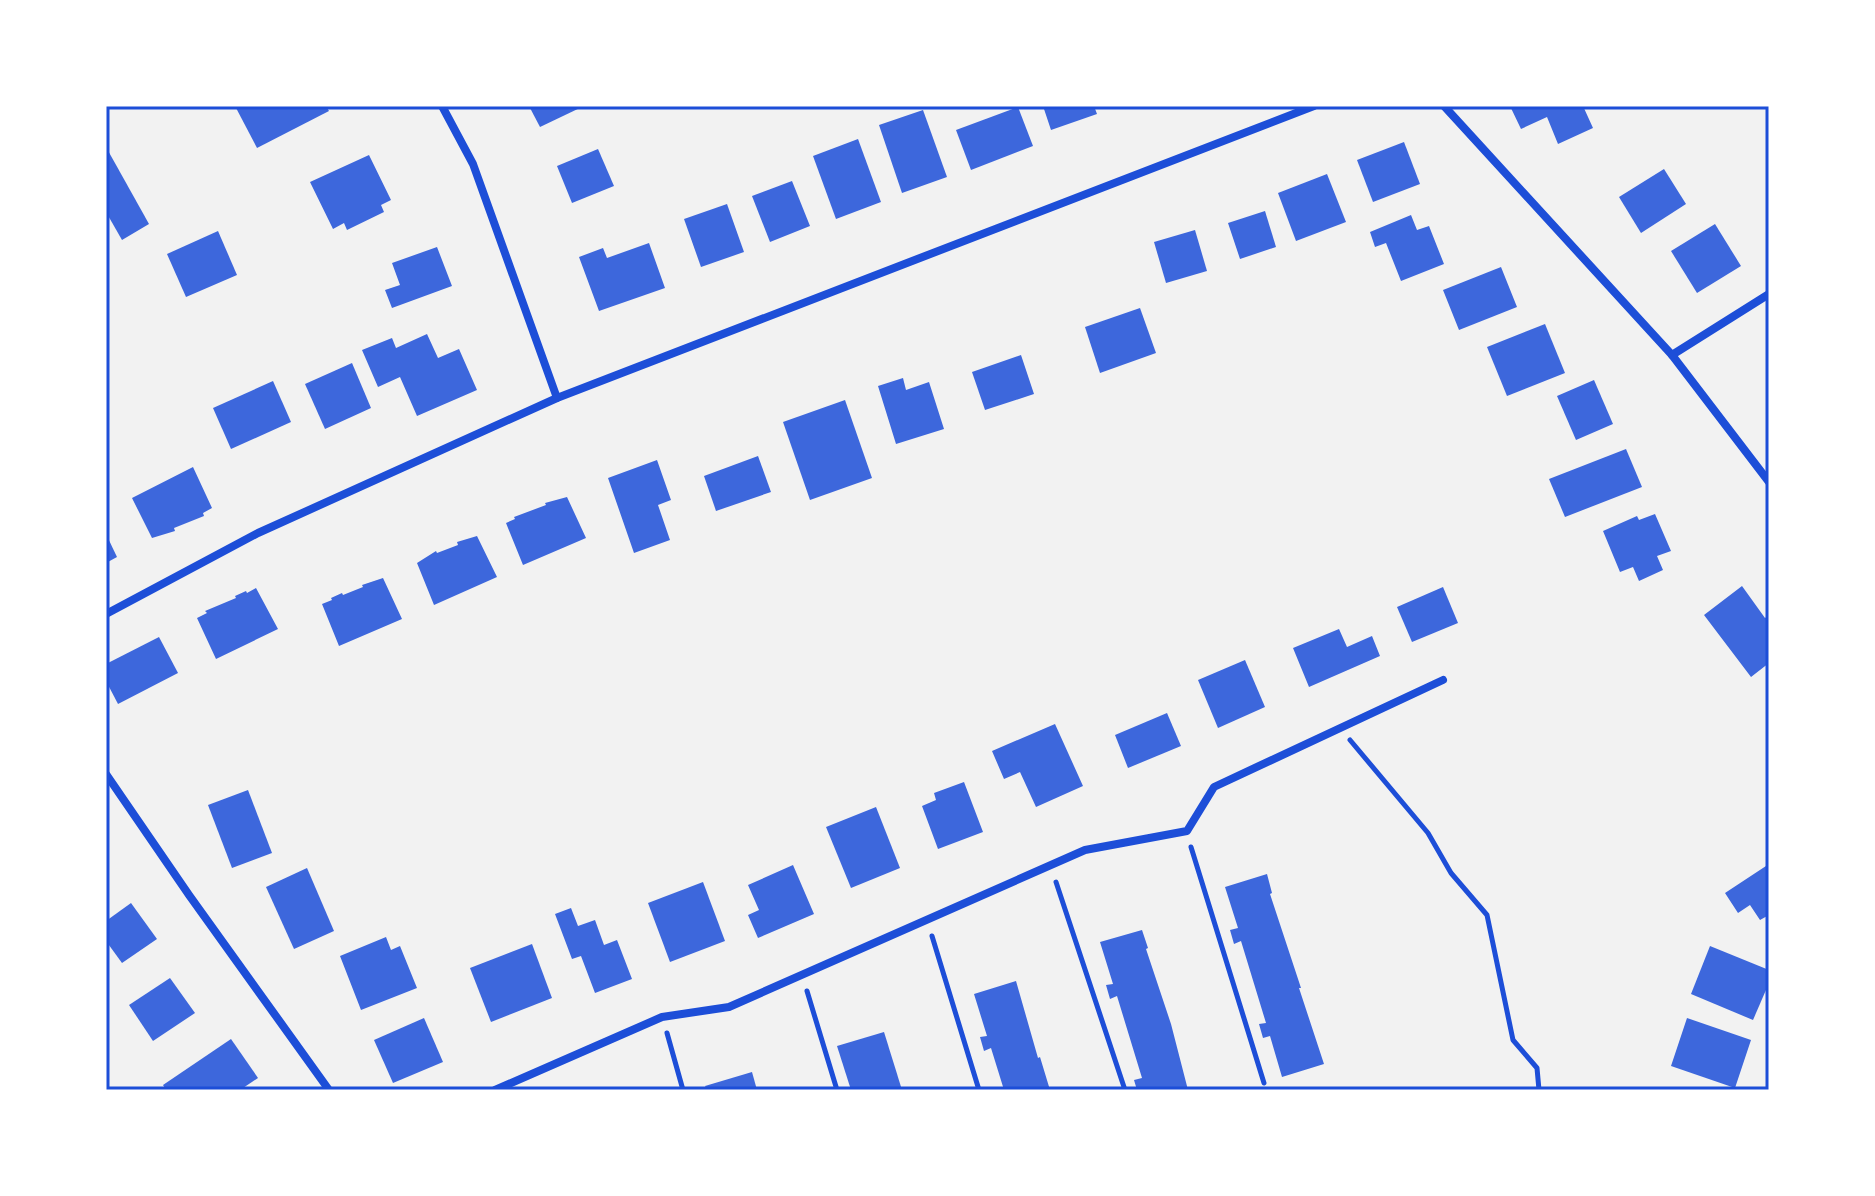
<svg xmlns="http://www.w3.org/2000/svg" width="1875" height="1196" viewBox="0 0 1875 1196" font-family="Signika,sans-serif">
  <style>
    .building { fill: #3d67dc }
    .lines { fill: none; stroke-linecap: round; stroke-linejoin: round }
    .path { stroke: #1d4ed8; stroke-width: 5 }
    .minor { stroke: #1d4ed8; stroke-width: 8 }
    .neatline { fill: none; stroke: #1d4ed8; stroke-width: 3 }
  </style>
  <rect width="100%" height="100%" fill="#f2f2f2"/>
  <g class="building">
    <polygon points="235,106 326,106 329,111 257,148"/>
    <polygon points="529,106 584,106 540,127"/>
    <polygon points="1043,106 1094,106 1097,114 1051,130"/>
    <polygon points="1510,106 1583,106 1593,128 1558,144 1547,117 1521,129"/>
    <polygon points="1018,107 1033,146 971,170 956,130"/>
    <polygon points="923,110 947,177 902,193 879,125"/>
    <polygon points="858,139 881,202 836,219 813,156"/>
    <polygon points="1404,142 1420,184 1373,202 1357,160"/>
    <polygon points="106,147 149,224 122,240 106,212"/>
    <polygon points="598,149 614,186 572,203 557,166"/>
    <polygon points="369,155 391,200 381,205 384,212 347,230 344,223 333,229 310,182"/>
    <polygon points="1664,169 1686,204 1641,233 1619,197"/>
    <polygon points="1327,174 1346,222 1296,241 1278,193"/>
    <polygon points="792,181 810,226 770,242 752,196"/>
    <polygon points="727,204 744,252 701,267 684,219"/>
    <polygon points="1265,211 1276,247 1240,259 1228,223"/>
    <polygon points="1411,215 1417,230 1429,226 1444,264 1401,281 1386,243 1375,247 1370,232"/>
    <polygon points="1715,224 1741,266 1697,293 1671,251"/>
    <polygon points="1195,230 1207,271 1166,283 1154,242"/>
    <polygon points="218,231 237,275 186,297 167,254"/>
    <polygon points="649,243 665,288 599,311 579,257 603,248 607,258"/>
    <polygon points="437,247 452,286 392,308 385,290 400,285 392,263"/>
    <polygon points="1501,267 1517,307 1459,330 1443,290"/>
    <polygon points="1140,308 1156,353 1100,373 1085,327"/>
    <polygon points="1545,324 1565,373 1507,396 1487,347"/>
    <polygon points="427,334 438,358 459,349 477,390 417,416 400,377 378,387 362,350 392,338 396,348"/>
    <polygon points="1021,355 1034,394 985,410 972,372"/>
    <polygon points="352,363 371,408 325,429 305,384"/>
    <polygon points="903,378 906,390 929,382 944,429 896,444 878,386"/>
    <polygon points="1594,380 1613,424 1576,440 1557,396"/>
    <polygon points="273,381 291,422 231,449 213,408"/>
    <polygon points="845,400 872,478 810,500 783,422"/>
    <polygon points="1626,449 1642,487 1565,517 1549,479"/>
    <polygon points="758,456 771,492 716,511 704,476"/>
    <polygon points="657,460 671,500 658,505 670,540 634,553 608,478"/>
    <polygon points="193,467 212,508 203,513 204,516 174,528 175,531 152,538 132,498"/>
    <polygon points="567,497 586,538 523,565 506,523 515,519 514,517 546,505 545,503"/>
    <polygon points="1655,514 1671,551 1657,556 1663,570 1639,581 1633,567 1620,572 1603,531 1637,516 1639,520"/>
    <polygon points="106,534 117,557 106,563"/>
    <polygon points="477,536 497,577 434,605 417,563 436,551 437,553 458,545 457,542"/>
    <polygon points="383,578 402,619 339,646 322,604 332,600 331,598 342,593 343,595 363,587 362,585"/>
    <polygon points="1742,586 1765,618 1769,615 1769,663 1751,677 1704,615"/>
    <polygon points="1443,587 1458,623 1412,642 1397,607"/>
    <polygon points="256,588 278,629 216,659 197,618 207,613 205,611 236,598 235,596 246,591 247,593"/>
    <polygon points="1339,629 1347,647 1372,636 1380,656 1309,687 1293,648"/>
    <polygon points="159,637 178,673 118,704 106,681 106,664"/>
    <polygon points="1245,660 1265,707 1218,728 1198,680"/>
    <polygon points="1167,713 1181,746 1128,768 1115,735"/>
    <polygon points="1055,724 1083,786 1036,807 1020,772 1004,779 992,751"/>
    <polygon points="964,782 983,832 938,849 922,806 936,800 934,793"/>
    <polygon points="248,790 272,853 232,868 208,805"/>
    <polygon points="876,807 900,868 851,888 826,827"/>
    <polygon points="793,865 814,914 758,938 748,915 759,910 748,885"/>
    <polygon points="1766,866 1769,870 1769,915 1760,920 1750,905 1738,913 1725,893"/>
    <polygon points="307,868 334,931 294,949 266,887"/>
    <polygon points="1267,874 1272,893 1270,894 1301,988 1299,988 1324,1064 1282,1077 1270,1036 1263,1038 1259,1024 1266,1023 1241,941 1234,944 1230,930 1238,928 1225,887"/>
    <polygon points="703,882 725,941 670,962 648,903"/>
    <polygon points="131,903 157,939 122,963 106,941 106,921"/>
    <polygon points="571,908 578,926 595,920 604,945 617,940 632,979 595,993 581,956 572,959 555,914"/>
    <polygon points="1142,930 1148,948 1146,949 1171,1024 1188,1090 1137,1090 1134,1080 1142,1078 1117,996 1110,999 1106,985 1113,984 1100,942"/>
    <polygon points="386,937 391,950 400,946 417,988 361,1010 340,956"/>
    <polygon points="532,944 552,998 491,1022 470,968"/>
    <polygon points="1710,946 1769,970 1769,983 1753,1020 1691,994"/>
    <polygon points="170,978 195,1013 153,1041 129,1005"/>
    <polygon points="1016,981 1038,1058 1040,1057 1050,1090 1004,1090 991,1048 984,1051 980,1037 987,1036 974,994"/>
    <polygon points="424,1018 443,1062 393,1083 374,1040"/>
    <polygon points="1687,1018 1751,1040 1735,1088 1671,1066"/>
    <polygon points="884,1032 902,1090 851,1090 837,1046"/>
    <polygon points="231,1039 258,1078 240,1090 166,1090 163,1085"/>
    <polygon points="752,1072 757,1090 707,1090 705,1086"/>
  </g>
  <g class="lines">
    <g class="path">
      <polyline points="1350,740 1428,833 1451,873 1487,915 1513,1040 1537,1068 1539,1090"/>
      <polyline points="1191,847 1264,1083"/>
      <polyline points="1056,882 1125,1090"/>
      <polyline points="932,936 979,1090"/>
      <polyline points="807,991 837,1090"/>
      <polyline points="667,1033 683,1090"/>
      <polyline points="1458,1090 1511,1090"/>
    </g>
    <g class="minor">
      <polyline points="442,106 473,164 557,398"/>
      <polyline points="1444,106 1672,355 1769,482"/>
      <polyline points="1672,355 1769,294"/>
      <polyline points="106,614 258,533 557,398 1314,106"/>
      <polyline points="106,774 189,895 329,1090"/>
      <polyline points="495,1090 662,1017 729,1007 1085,850 1187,831 1214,787 1443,680"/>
    </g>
  </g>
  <rect width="1875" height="1196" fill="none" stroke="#ffffff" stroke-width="216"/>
  <rect x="108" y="108" width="1659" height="980" class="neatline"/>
</svg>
